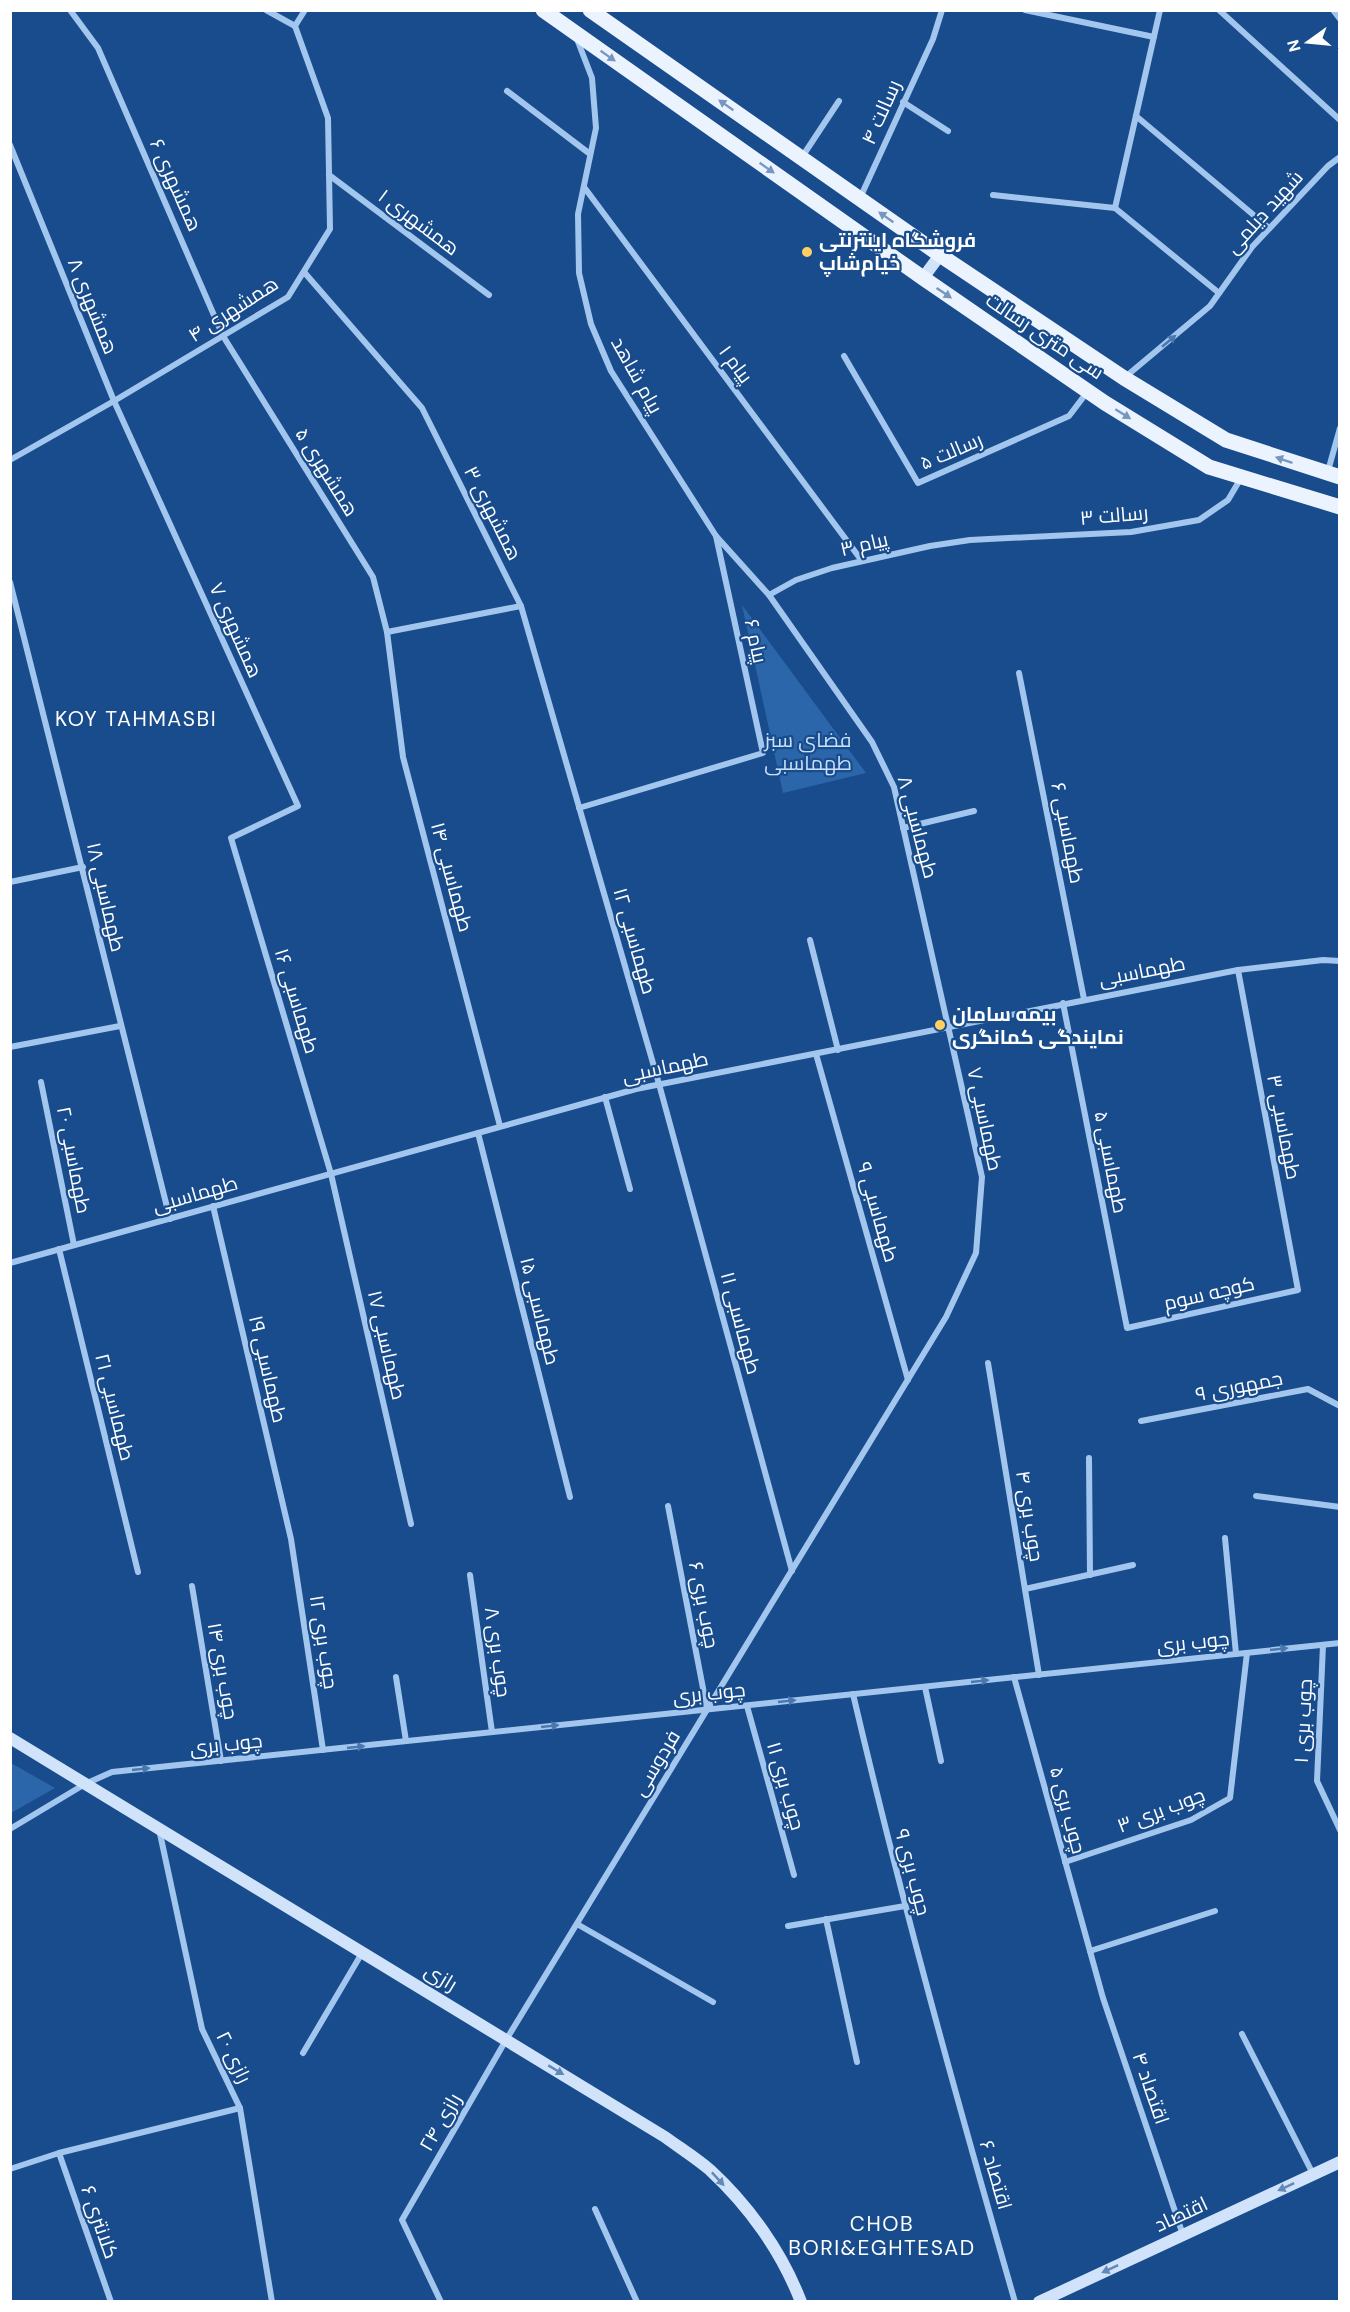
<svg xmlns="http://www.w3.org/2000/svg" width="1350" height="2312" viewBox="0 0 1350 2312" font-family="'DM Sans',Cairo,sans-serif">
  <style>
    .green { fill: #2b66ab }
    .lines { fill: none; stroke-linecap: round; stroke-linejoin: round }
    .minor { stroke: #a3c6ee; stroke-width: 6 }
    .secondary { stroke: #d0e3fa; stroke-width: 12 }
    .primary { stroke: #ebf3ff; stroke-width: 15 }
    .oneway { fill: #7797c0 }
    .oneway2 { fill: #4977ae }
    .oneway3 { fill: #6288b8 }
    .poi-dot { fill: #ffcf61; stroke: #184c8c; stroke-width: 2 }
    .labels { text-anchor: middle; stroke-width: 4.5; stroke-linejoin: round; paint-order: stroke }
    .street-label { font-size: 20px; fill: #fff; stroke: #184c8c }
    .poi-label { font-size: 20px; font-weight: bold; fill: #fff; stroke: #184c8c; text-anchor: start }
    .park-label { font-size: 20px; fill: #c9e0fa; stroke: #184c8c }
    .neighbourhood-label { font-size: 21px; letter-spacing: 1.5px; fill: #fff; stroke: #184c8c }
  </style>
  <rect width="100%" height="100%" fill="#184c8c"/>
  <g class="green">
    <polygon points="742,605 866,773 783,793"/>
    <polygon points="11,1763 55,1788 11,1813"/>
  </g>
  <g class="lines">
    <g class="minor">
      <polyline points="70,10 98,48 223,336 373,577 387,632 403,757 500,1126"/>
      <polyline points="266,10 295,26"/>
      <polyline points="1025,10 1154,37"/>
      <polyline points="1219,10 1340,120"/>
      <polyline points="1333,10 1340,19"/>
      <polyline points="295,26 305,10"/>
      <polyline points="507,91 590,154"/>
      <polyline points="903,102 948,131"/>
      <polyline points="1136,116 1269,228"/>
      <polyline points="10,145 114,401 298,806 231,838 331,1174 411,1524"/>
      <polyline points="802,157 839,101"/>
      <polyline points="329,175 489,295"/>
      <polyline points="584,187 862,561"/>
      <polyline points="993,195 1115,208 1219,293"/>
      <polyline points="860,198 933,39 942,10"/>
      <polyline points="1115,208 1160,10"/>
      <polyline points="304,272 422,408 521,606 659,1084 792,1571"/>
      <polyline points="844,356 918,483 1069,416 1088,391"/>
      <polyline points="1124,378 1210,306 1252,247 1328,166 1340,157"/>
      <polyline points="10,460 114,401 288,297 330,229 328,118 295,26"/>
      <polyline points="1328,471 1340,428"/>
      <path d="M 10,582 C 64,794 115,1007 170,1219"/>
      <polyline points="769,595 796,580 832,568 930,546 970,540 1131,532 1199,520 1228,500 1241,478"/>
      <polyline points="387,632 521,606"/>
      <polyline points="1019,673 1084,999"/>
      <polyline points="579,808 763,753 716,536"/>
      <polyline points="903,828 974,811"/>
      <polyline points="10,882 83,867"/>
      <polyline points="810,940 838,1050"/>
      <polyline points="1063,1003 1127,1328 1298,1290 1238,970"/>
      <polyline points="10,1047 120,1026"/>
      <polyline points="816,1054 908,1380"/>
      <polyline points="41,1082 74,1245"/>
      <polyline points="605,1097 630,1189"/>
      <polyline points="478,1133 570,1497"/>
      <polyline points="213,1206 291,1539 323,1750"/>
      <polyline points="59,1249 138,1572"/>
      <polyline points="10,1263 636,1089 1238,970 1323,960 1340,961"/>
      <polyline points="988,1363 1039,1675"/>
      <polyline points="1141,1421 1308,1389 1340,1406"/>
      <polyline points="1089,1458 1090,1575"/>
      <polyline points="1256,1496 1340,1507"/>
      <polyline points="668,1506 707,1709"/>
      <polyline points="1225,1538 1236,1654"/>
      <polyline points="470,1575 492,1732"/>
      <polyline points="192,1586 221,1761"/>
      <polyline points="1025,1589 1133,1565"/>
      <polyline points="1323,1645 1317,1781 1340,1830"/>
      <polyline points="396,1677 406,1741"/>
      <polyline points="1014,1677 1103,1998 1183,2235"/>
      <polyline points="925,1687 941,1761"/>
      <path d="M 853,1694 C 901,1899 957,2100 1015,2302"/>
      <polyline points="747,1706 794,1875"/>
      <polyline points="10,1829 85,1784 112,1772 1340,1643"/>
      <polyline points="159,1829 202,2029 240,2108 272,2302"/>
      <polyline points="1065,1862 1191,1820 1230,1798 1247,1653"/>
      <polyline points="826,1919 857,2062"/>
      <polyline points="577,1924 713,2002"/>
      <polyline points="788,1926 905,1906"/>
      <polyline points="1090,1951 1215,1911"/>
      <polyline points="1242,2034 1313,2174"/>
      <polyline points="303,2053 362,1953"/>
      <polyline points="59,2153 111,2302"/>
      <polyline points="10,2169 59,2153 240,2108"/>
      <polyline points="595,2209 637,2302"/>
      <polyline points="441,2302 402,2220 506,2040 946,1317 976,1253 982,1177 894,787 872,742 769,595 716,536 611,371 591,324 579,273 578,214 596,128 592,78 577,39"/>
    </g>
    <g class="secondary">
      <polyline points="923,278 940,255"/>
      <path d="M 10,1738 L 665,2137 C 680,2148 696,2158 710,2170 C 749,2206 782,2252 801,2302"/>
      <polyline points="1039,2302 1340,2162"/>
    </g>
    <g class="primary">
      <polyline points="543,10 923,278 1105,403 1209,467 1340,507"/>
      <polyline points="590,10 940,255 1124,378 1226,440 1340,477"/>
    </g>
  </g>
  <defs><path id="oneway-solid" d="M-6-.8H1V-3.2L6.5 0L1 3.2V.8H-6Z" transform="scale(1.5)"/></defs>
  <g class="oneway">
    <use href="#oneway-solid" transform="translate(608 56) rotate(35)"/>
    <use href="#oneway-solid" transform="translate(726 105) rotate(-145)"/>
    <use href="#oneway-solid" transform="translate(767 168) rotate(35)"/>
    <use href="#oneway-solid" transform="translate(886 217) rotate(-145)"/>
    <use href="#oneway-solid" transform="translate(944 293) rotate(34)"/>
    <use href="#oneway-solid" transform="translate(1123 414) rotate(32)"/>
    <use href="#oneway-solid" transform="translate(1284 460) rotate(-161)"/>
  </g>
  <g class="oneway2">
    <use href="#oneway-solid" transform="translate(1169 341) rotate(-40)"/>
    <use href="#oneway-solid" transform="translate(1279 1649) rotate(-6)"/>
    <use href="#oneway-solid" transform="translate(980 1681) rotate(-6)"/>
    <use href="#oneway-solid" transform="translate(787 1701) rotate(-6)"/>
    <use href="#oneway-solid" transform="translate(550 1726) rotate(-6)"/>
    <use href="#oneway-solid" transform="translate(356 1747) rotate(-6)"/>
    <use href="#oneway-solid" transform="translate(141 1769) rotate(-6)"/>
  </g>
  <g class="oneway3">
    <use href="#oneway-solid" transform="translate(556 2070) rotate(31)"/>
    <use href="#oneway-solid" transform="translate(718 2179) rotate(47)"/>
    <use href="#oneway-solid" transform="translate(1286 2187) rotate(155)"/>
    <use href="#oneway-solid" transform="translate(1110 2269) rotate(155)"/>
  </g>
  <g class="poi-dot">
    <circle cx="807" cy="252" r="6"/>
    <circle cx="940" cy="1025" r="6"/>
  </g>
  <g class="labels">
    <g class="street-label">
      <text transform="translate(881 112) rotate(-66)" y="7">۴ رسالت</text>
      <text transform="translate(176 185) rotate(66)" y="7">۶ همشهری</text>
      <text transform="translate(1264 212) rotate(-48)" y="7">شهید دیلمی</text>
      <text transform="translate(419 222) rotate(37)" y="7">۱ همشهری</text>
      <text transform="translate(93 306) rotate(68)" y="7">۸ همشهری</text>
      <text transform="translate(233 309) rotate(-33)" y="7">همشهری ۴</text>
      <text transform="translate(1045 336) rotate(34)" y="7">سی متری رسالت</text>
      <text transform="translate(736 364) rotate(53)" y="7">۱ پیام</text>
      <text transform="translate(637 375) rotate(61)" y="7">پیام شاهد</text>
      <text transform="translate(951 451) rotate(-23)" y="7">۵ رسالت</text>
      <text transform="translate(327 472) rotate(58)" y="7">۵ همشهری</text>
      <text transform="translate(493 513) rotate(63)" y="7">۳ همشهری</text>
      <text transform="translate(1114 515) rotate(-5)" y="7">۳ رسالت</text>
      <text transform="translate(864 544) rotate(-13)" y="7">۳ پیام</text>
      <text transform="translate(236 630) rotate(66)" y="7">۷ همشهری</text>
      <text transform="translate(756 641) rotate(78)" y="7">۶ پیام</text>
      <text transform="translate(918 827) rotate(75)" y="7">۸ طهماسبی</text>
      <text transform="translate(1068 833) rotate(79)" y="7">۶ طهماسبی</text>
      <text transform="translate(452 877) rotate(75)" y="7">۱۴ طهماسبی</text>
      <text transform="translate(106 897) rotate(77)" y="7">۱۸ طهماسبی</text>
      <text transform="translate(635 941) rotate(74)" y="7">۱۲ طهماسبی</text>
      <text transform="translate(1142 971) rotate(-11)" y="7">طهماسبی</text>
      <text transform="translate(297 1001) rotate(73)" y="7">۱۶ طهماسبی</text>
      <text transform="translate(665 1067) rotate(-12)" y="7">طهماسبی</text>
      <text transform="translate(985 1119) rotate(78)" y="7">۷ طهماسبی</text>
      <text transform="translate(1284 1127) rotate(79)" y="7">۳ طهماسبی</text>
      <text transform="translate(74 1160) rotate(79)" y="7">۲۰ طهماسبی</text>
      <text transform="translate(1111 1162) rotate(79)" y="7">۵ طهماسبی</text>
      <text transform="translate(195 1194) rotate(-16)" y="7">طهماسبی</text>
      <text transform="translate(878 1212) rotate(74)" y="7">۹ طهماسبی</text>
      <text transform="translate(1209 1293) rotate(-13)" y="7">کوچه سوم</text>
      <text transform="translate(540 1311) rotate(76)" y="7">۱۵ طهماسبی</text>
      <text transform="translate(741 1323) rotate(75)" y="7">۱۱ طهماسبی</text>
      <text transform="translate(387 1345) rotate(77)" y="7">۱۷ طهماسبی</text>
      <text transform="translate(268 1369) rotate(77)" y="7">۱۹ طهماسبی</text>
      <text transform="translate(1239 1386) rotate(-11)" y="7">۹ جمهوری</text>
      <text transform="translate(115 1407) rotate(76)" y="7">۲۱ طهماسبی</text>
      <text transform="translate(1030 1516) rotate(81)" y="7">۴ چوب بری</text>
      <text transform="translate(704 1605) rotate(79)" y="7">۶ چوب بری</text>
      <text transform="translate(324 1642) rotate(81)" y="7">۱۲ چوب بری</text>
      <text transform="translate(1193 1642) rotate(-6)" y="7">چوب بری</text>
      <text transform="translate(498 1652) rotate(82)" y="7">۸ چوب بری</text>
      <text transform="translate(223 1671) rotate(80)" y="7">۱۴ چوب بری</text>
      <text transform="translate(709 1693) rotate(-6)" y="7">چوب بری</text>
      <text transform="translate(1303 1721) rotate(-87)" y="7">۱ چوب بری</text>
      <text transform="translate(226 1744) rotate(-6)" y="7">چوب بری</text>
      <text transform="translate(656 1763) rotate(-59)" y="7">فردوسی</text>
      <text transform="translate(786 1786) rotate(74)" y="7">۱۱ چوب بری</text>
      <text transform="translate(1068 1810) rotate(75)" y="7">۵ چوب بری</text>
      <text transform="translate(1161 1810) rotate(-21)" y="7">۳ چوب بری</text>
      <text transform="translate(913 1872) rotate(75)" y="7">۹ چوب بری</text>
      <text transform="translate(441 1977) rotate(31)" y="7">رازی</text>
      <text transform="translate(234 2057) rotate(64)" y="7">رازی ۲۰</text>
      <text transform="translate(1151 2088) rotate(71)" y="7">۴ اقتصاد</text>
      <text transform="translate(440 2122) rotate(-60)" y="7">رازی ۲۴</text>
      <text transform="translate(996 2175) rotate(74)" y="7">۶ اقتصاد</text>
      <text transform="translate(1181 2214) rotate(-25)" y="7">اقتصاد</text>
      <text transform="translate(100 2222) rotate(71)" y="7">کلانتری ۶</text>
    </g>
    <g class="poi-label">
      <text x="819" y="247">فروشگاه اینترنتی<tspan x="819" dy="23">خیام‌شاپ</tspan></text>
      <text x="952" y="1021">بیمه سامان<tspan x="952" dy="23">نمایندگی کمانگری</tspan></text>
    </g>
    <g class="park-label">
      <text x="808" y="747">فضای سبز<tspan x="808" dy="23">طهماسبی</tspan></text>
    </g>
    <g class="neighbourhood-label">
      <text x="136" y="726">KOY TAHMASBI</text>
      <text x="882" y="2231">CHOB<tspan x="882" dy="24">BORI&amp;EGHTESAD</tspan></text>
    </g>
  </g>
  <rect width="1350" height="2312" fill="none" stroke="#ffffff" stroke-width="24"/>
  <g transform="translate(1308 42) rotate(255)" stroke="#184c8c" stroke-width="4.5" paint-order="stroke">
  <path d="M0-4.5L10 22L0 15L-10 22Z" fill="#ffffff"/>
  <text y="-9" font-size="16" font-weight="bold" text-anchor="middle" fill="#ffffff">N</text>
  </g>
</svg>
